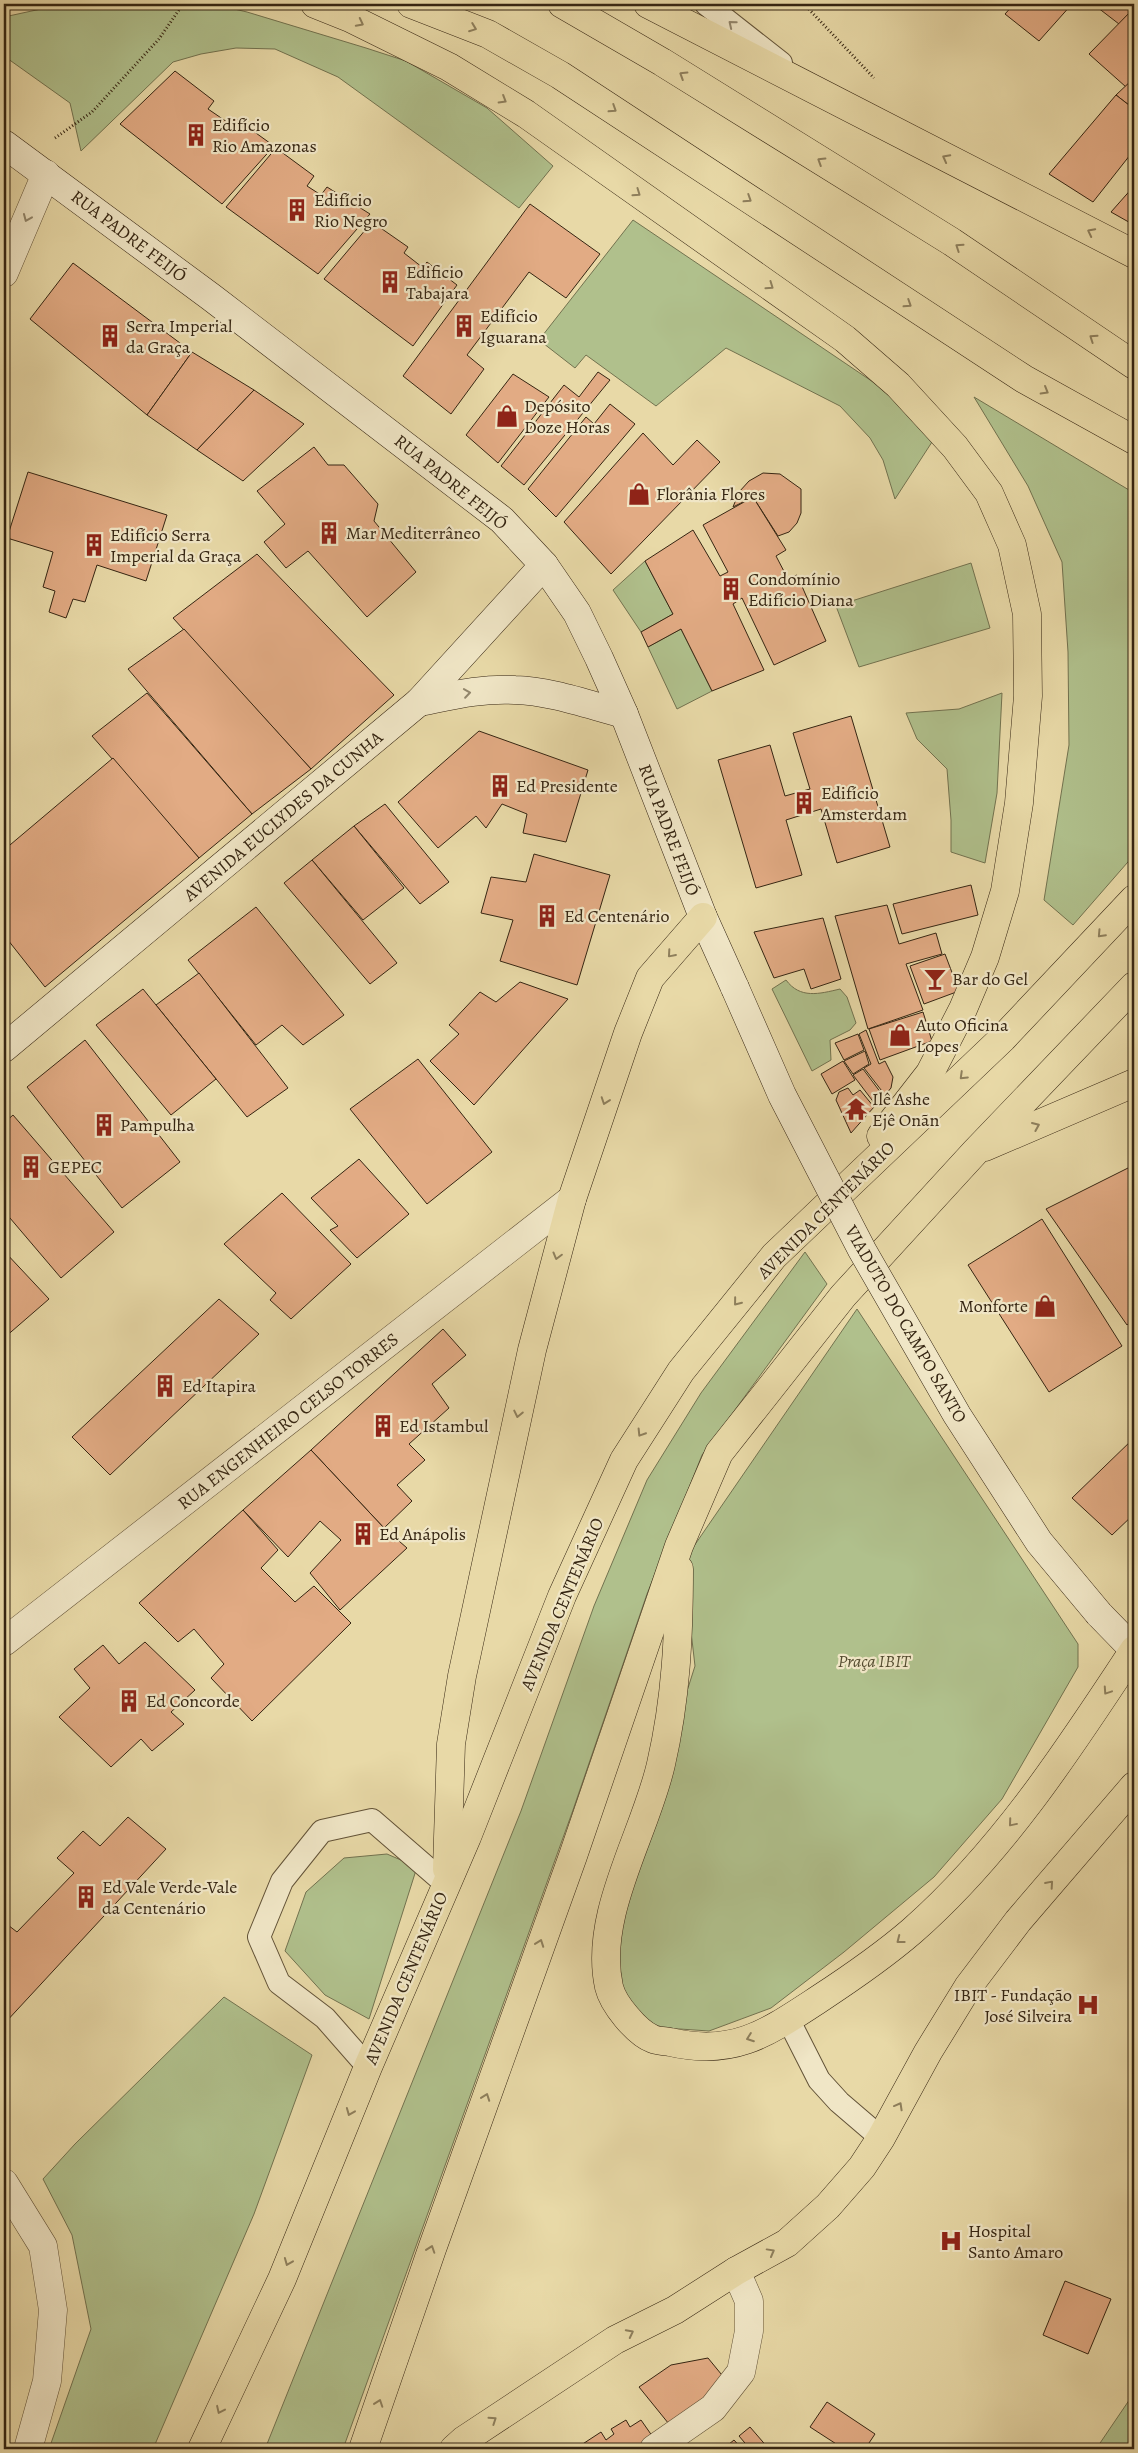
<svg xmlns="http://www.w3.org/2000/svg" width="1138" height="2453" viewBox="0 0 1138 2453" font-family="Alegreya,serif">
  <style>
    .green { fill: #b0c08c; stroke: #72724f }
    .building { fill: #e2ab84; stroke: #352512 }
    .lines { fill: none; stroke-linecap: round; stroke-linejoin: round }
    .service-casing { stroke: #625237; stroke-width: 24 }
    .minor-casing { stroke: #625237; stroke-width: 29 }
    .secondary-casing { stroke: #352512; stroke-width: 29 }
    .primary-casing { stroke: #352512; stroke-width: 29 }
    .path { stroke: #352512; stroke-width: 3; stroke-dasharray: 1 2.5; stroke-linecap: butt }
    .service { stroke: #f0e6c6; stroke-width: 22 }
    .minor { stroke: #f0e6c6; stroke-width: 28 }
    .secondary { stroke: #f0e6c6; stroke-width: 28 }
    .primary { stroke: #e8d9a7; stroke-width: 28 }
    .secondary-bridge-casing { stroke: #352512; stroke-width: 29; stroke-linecap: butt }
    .secondary-bridge { stroke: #f0e6c6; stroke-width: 28 }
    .oneway { stroke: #8e7f5c }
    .oneway2 { stroke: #92866c }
    .labels { text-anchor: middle; stroke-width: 4.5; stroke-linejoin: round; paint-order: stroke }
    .poi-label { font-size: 18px; fill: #352512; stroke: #f0e6c6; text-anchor: start }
    .street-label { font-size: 18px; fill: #352512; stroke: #f0e6c6 }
    .park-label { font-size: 18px; font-style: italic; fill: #544c30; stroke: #f0e6c6 }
  </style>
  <rect width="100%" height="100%" fill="#e8d9a7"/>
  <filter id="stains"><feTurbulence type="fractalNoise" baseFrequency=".004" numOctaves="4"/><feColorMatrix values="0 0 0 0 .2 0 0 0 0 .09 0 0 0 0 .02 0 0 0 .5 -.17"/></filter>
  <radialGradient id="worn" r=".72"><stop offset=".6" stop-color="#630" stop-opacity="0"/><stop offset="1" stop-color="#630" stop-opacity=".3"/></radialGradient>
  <g class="green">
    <polygon points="64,4 213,4 247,12 366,48 406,61 487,108 553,166 519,208 338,77 275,49 236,48 201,54 173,62 81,151 70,103 4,56 4,17"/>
    <polygon points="633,220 876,384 908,413 932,442 895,499 883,460 870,438 840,406 726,348 656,406 586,355 575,368 539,340"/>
    <polygon points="974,397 1134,493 1134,855 1073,925 1044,900 1069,745 1068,652 1062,562 1028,486"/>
    <polygon points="645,561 673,614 641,632 613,590"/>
    <polygon points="971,563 990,628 859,667 836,606"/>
    <polygon points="681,629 712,691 677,709 648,647"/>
    <polygon points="1002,693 997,793 985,863 951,852 951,820 947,769 917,739 906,713 959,709"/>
    <path d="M 786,980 C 800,999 819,994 840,989 L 847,997 L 856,1023 L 850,1030 L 830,1040 L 831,1060 L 812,1071 L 772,989 Z"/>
    <polygon points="805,1252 827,1284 702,1455 647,1594 573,1810 343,2449 265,2449 521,1811 594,1606 647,1480 701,1393"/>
    <polygon points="857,1309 1078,1644 1078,1667 1002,1799 934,1877 844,1952 771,2008 709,2031 636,2026 607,1942 695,1666 683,1562"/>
    <polygon points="387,1854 417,1867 369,2019 325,1995 285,1951 306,1892 344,1858"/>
    <polygon points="224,1997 312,2055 254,2214 153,2449 49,2449 91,2329 72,2235 43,2179 75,2144"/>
    <polygon points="1134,2393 1134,2449 1096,2449"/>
  </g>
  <g class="building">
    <polygon points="1014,4 1072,4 1039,41 1005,14"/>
    <polygon points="1093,4 1134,4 1134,8 1119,24"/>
    <polygon points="1134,8 1134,78 1126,87 1089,54"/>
    <polygon points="175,71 214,101 208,109 230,124 235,118 274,146 222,204 120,124"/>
    <polygon points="1134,78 1134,109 1116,95"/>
    <polygon points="1116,95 1134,109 1134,150 1093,202 1049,174"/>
    <polygon points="276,148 314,176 307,186 321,195 327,187 370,214 318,274 226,207"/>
    <polygon points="1134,186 1134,225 1111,212"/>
    <polygon points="530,204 600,254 566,298 529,272 467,355 484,369 451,414 403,376"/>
    <polygon points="372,222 408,247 404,253 422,267 427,262 457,285 413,346 324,279"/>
    <polygon points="73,263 192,352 147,415 30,319"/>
    <polygon points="192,352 254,390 197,450 147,415"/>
    <polygon points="598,372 610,380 524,485 501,466 564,385 579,397"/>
    <polygon points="513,374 549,397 498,463 466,435"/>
    <polygon points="254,390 304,424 243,481 197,450"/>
    <polygon points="610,404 635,424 556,517 528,489 586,417 594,424"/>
    <polygon points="643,433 673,465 697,440 720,462 611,574 564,522"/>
    <polygon points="314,447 328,465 344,465 378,504 374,521 416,572 367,617 308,551 286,568 264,542 285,524 257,491"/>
    <polygon points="28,472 167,515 146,581 97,565 85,602 73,599 66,618 49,612 55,591 43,587 53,552 7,538"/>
    <polygon points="763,473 780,474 801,489 801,513 797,523 789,532 778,536 753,497 733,507 739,492 749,481"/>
    <polygon points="753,497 786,550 776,556 788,579 797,575 826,641 774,665 742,598 733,604 764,670 712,691 681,629 648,647 641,632 673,614 645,561 693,530 720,576 728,572 703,525"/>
    <polygon points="257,554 394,695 311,769 173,618"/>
    <polygon points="184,629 311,769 252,814 128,669"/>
    <polygon points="147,693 252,814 199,858 92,736"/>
    <polygon points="851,716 890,847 837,863 821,809 786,820 802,875 756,888 718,760 770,745 785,796 810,789 793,733"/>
    <polygon points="479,731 588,770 566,842 523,833 527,814 502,804 486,828 476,816 438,848 398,802"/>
    <polygon points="113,758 199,858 45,987 4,935 4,850"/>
    <polygon points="385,804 449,882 420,904 354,826"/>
    <polygon points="354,826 404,888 363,920 312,860"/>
    <polygon points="534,854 610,875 577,985 500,961 513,920 481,913 491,877 526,882"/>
    <polygon points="312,860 397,963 370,984 284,883"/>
    <polygon points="971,885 978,915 902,934 893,904"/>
    <polygon points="887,905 899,944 936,933 942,954 906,964 923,1010 868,1029 835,916"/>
    <polygon points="256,907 344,1015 303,1045 282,1025 256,1045 188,960"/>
    <polygon points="823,918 841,979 811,989 804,969 774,978 754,932"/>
    <polygon points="945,954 959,991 924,1004 910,966"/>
    <polygon points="199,973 288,1088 247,1117 156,1005"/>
    <polygon points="520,982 568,999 474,1105 430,1061 459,1034 449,1025 480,992 496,1002"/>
    <polygon points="143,989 216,1079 171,1115 96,1025"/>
    <polygon points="923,1012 932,1041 880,1060 869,1029"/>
    <polygon points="866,1030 879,1064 885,1061 893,1077 891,1088 885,1095 864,1068 871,1064 859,1034"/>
    <polygon points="858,1034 864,1050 844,1060 835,1043"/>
    <polygon points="85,1040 180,1162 122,1208 27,1087"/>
    <polygon points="865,1051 869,1064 853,1074 844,1061"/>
    <polygon points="418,1059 492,1152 427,1204 350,1109"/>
    <polygon points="843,1061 855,1080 832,1094 821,1074"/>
    <polygon points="863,1069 884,1097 875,1104 853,1075"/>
    <polygon points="848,1088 853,1095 860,1090 874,1107 851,1133 836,1100 839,1092"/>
    <polygon points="13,1115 114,1232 61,1278 4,1211 4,1123"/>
    <polygon points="359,1159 409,1214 357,1258 330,1230 338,1226 311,1198"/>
    <polygon points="1134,1165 1134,1319 1127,1325 1046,1209"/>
    <polygon points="282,1193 351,1264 291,1319 270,1300 276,1293 224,1244"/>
    <polygon points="1042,1219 1122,1346 1049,1392 968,1265"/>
    <polygon points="4,1251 49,1299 4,1338"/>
    <polygon points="219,1299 259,1334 110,1475 72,1437"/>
    <polygon points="443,1329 466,1355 432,1384 449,1408 409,1444 425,1460 397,1485 412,1501 384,1528 311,1450"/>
    <polygon points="1134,1438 1134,1514 1112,1535 1072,1498"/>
    <polygon points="311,1450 384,1528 407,1548 340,1610 310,1573 341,1540 320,1521 288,1557 243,1510"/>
    <polygon points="243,1510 278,1550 261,1568 295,1602 314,1586 351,1623 252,1721 211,1678 224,1664 194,1629 178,1642 139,1603"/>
    <polygon points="145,1642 195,1690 171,1712 184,1724 152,1751 141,1739 111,1767 59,1717 90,1688 74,1669 103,1645 119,1664"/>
    <polygon points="128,1817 166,1849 4,2024 4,1922 17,1932 74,1873 57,1858 83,1831 100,1846"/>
    <polygon points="1065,2281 1111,2299 1088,2354 1043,2335"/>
    <polygon points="708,2358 726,2380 673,2429 639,2387 671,2365"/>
    <polygon points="827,2402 875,2434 865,2449 844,2449 810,2427"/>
    <polygon points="626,2420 630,2427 641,2420 655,2440 642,2449 575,2449 601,2432 606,2440 614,2434 611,2429"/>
    <polygon points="750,2427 769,2449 750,2449 739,2436"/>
    <polygon points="734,2440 742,2449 723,2449"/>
  </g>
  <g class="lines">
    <defs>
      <g id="service">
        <polyline points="706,4 781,63"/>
        <polyline points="788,2019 819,2080 839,2102 881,2138"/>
        <polyline points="368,2067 325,2018 279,1983 259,1937 282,1881 322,1831 372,1820 447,1885"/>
      </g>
      <g id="minor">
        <polyline points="4,273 46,174"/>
        <polyline points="4,1642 572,1199"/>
        <polyline points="4,2183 43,2246 53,2310 47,2381 28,2449"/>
        <polyline points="654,2449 713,2408 741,2372 749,2331 749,2301 736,2271"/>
      </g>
      <g id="secondary">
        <polyline points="4,144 211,297 502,520 544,565 577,613 599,658 624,714 703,917 735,988"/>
        <path d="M 419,702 C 450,696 482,688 515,690 C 551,691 589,705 624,714"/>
        <polyline points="4,1048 419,702 544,565"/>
        <polyline points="1099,1614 1134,1650"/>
      </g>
      <g id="primary">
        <polyline points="315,4 350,18 449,67 526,114 845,339 898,385 955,447 989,493 1012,545 1027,614 1028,696 1019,803 1005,891 985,957 963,1009 930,1073 881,1136"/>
        <polyline points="411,4 488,34 560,75 1024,379 1134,440"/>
        <polyline points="562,4 662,62 952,242 1134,365"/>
        <polyline points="648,4 1134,254"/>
        <polyline points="985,1147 1134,1083"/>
        <path d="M 679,1569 C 679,1636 676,1699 661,1764 C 645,1835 593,1914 609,1987 C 613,2004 637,2033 653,2039 C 658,2041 664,2041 670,2042 C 734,2057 767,2033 819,1999 C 851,1978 883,1956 912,1931 C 1002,1852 1069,1749 1134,1650"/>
        <polyline points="447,1869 451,1744 462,1676 532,1350 572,1199 628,1033 650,978 703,917"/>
        <polyline points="202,2449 282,2279 368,2067 467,1837 562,1596 624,1460 681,1371 774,1256 1003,1038 1134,899"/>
        <polyline points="363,2449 432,2249 573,1856 679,1546 719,1453 843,1296 975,1152 1134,986"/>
        <polyline points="454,2449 464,2440 615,2340 675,2310 736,2271 787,2243 828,2206 862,2167 881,2138 928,2052 968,1987 1018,1921 1134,1786"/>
      </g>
    </defs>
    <use href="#service" class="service-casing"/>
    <use href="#minor" class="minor-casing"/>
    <use href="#secondary" class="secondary-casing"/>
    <use href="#primary" class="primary-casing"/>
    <g class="path">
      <polyline points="804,4 874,78"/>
      <polyline points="55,138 92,112 159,39 183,4"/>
    </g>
    <use href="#service" class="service"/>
    <use href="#minor" class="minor"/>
    <use href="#secondary" class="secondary"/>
    <use href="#primary" class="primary"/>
    <defs>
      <polyline id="secondary-bridge" points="735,988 782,1095 862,1250 957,1415 1039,1542 1099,1614"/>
    </defs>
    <use href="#secondary-bridge" class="secondary-bridge-casing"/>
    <use href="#secondary-bridge" class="secondary-bridge"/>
  </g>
  <defs><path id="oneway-chevron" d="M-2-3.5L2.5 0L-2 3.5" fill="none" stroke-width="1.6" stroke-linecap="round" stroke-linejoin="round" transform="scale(1.25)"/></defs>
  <g class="oneway">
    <use href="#oneway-chevron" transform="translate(360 23) rotate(27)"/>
    <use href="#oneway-chevron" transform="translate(473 28) rotate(21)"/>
    <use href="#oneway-chevron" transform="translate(683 75) rotate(-148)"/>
    <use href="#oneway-chevron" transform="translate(503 100) rotate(31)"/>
    <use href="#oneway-chevron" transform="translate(613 109) rotate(33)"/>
    <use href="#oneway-chevron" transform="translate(946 158) rotate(-152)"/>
    <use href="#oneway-chevron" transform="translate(821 161) rotate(-148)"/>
    <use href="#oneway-chevron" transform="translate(637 193) rotate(35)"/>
    <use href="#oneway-chevron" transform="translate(748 199) rotate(33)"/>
    <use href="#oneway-chevron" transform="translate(1091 232) rotate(-153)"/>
    <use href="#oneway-chevron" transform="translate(959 247) rotate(-146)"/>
    <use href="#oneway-chevron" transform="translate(770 286) rotate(35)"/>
    <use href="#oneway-chevron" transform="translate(908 304) rotate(33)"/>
    <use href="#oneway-chevron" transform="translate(1093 338) rotate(-146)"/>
    <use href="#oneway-chevron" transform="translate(1045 391) rotate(30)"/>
    <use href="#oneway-chevron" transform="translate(1101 934) rotate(133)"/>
    <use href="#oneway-chevron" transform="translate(671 954) rotate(131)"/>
    <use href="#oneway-chevron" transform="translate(963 1076) rotate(136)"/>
    <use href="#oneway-chevron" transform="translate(605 1101) rotate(109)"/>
    <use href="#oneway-chevron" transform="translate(1036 1126) rotate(-23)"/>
    <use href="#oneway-chevron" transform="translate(557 1256) rotate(105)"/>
    <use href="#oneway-chevron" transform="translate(737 1302) rotate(129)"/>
    <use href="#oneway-chevron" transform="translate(518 1414) rotate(102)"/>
    <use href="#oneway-chevron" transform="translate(641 1433) rotate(122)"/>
    <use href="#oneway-chevron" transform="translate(1107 1691) rotate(124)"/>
    <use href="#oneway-chevron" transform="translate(1012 1823) rotate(130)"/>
    <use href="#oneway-chevron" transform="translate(1050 1884) rotate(-49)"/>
    <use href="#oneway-chevron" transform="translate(900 1940) rotate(142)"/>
    <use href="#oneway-chevron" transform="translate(540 1943) rotate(-70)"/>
    <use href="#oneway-chevron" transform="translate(750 2038) rotate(160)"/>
    <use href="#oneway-chevron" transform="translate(486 2097) rotate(-70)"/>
    <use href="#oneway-chevron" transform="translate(899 2106) rotate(-61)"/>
    <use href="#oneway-chevron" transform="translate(350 2112) rotate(112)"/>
    <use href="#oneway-chevron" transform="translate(431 2249) rotate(-71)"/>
    <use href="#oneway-chevron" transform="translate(771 2252) rotate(-29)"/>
    <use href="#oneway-chevron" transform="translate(288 2262) rotate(112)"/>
    <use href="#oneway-chevron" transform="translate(630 2333) rotate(-27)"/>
    <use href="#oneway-chevron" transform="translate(379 2403) rotate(-71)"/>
    <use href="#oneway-chevron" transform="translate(220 2410) rotate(115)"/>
    <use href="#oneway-chevron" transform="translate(493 2420) rotate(-34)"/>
  </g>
  <g class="oneway2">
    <use href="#oneway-chevron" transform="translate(732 24) rotate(-141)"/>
    <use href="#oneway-chevron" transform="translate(27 218) rotate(113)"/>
    <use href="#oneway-chevron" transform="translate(467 693) rotate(-8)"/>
  </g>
  <defs>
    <symbol id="building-bare" viewBox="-9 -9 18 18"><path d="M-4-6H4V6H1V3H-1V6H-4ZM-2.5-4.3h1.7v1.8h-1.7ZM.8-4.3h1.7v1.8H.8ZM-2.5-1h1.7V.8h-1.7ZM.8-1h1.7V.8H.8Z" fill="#8f2418" stroke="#f0e6c6" stroke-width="2.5" paint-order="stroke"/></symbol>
    <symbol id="shop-bare" viewBox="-9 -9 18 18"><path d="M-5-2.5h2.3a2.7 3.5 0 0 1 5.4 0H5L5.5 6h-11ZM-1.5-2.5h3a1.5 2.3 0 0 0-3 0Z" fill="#8f2418" stroke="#f0e6c6" stroke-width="2.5" paint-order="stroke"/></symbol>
    <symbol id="bar-bare" viewBox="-9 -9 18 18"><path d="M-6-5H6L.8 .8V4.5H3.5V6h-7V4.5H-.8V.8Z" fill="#8f2418" stroke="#f0e6c6" stroke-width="2.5" paint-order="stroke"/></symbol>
    <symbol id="temple-bare" viewBox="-9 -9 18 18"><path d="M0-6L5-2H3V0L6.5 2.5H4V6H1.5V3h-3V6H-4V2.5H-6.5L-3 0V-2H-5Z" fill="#8f2418" stroke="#f0e6c6" stroke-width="2.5" paint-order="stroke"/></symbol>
    <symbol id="hospital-bare" viewBox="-9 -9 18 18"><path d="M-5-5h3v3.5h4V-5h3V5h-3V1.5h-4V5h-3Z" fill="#8f2418" stroke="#f0e6c6" stroke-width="2.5" paint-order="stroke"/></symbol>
  </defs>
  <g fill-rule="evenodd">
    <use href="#building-bare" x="180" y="119" width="32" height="32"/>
    <use href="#building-bare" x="281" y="194" width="32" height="32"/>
    <use href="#building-bare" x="374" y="266" width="32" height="32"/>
    <use href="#building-bare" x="448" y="310" width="32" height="32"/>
    <use href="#building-bare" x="94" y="320" width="32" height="32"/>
    <use href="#shop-bare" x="491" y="400" width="32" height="32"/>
    <use href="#shop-bare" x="623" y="478" width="32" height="32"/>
    <use href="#building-bare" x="313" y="517" width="32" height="32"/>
    <use href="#building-bare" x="78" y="529" width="32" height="32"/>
    <use href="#building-bare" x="715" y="573" width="32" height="32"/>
    <use href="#building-bare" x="484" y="770" width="32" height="32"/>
    <use href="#building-bare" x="788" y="787" width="32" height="32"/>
    <use href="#building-bare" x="531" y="900" width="32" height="32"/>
    <use href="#bar-bare" x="919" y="963" width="32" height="32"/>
    <use href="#shop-bare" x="884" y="1019" width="32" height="32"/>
    <use href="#temple-bare" x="840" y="1093" width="32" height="32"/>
    <use href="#building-bare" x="88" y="1109" width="32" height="32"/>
    <use href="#building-bare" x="15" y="1151" width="32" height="32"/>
    <use href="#shop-bare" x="1029" y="1290" width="32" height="32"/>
    <use href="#building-bare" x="149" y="1370" width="32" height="32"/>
    <use href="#building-bare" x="367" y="1410" width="32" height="32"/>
    <use href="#building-bare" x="347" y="1518" width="32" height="32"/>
    <use href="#building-bare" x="113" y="1685" width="32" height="32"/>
    <use href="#building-bare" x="70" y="1881" width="32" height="32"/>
    <use href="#hospital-bare" x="1072" y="1989" width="32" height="32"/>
    <use href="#hospital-bare" x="935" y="2225" width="32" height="32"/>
  </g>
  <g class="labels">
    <g class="poi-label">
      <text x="212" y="131">Edifício<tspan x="212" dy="21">Rio Amazonas</tspan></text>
      <text x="314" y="206">Edifício<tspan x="314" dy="21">Rio Negro</tspan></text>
      <text x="406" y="278">Edificio<tspan x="406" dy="21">Tabajara</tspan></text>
      <text x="480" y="322">Edifício<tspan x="480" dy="21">Iguarana</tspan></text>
      <text x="126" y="332">Serra Imperial<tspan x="126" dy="21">da Graça</tspan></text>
      <text x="524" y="412">Depósito<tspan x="524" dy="21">Doze Horas</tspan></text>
      <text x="656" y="500">Florânia Flores</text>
      <text x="346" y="539">Mar Mediterrâneo</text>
      <text x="110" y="541">Edifício Serra<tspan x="110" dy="21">Imperial da Graça</tspan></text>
      <text x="748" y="585">Condomínio<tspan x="748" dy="21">Edifício Diana</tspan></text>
      <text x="516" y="792">Ed Presidente</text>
      <text x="821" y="799">Edifício<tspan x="821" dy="21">Amsterdam</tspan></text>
      <text x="564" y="922">Ed Centenário</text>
      <text x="952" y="985">Bar do Gel</text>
      <text x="916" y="1031">Auto Oficina<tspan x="916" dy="21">Lopes</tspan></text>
      <text x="872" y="1105">Ilê Ashe<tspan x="872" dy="21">Ejê Onãn</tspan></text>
      <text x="120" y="1131">Pampulha</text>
      <text x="48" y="1173">GEPEC</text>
      <text x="1028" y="1312" text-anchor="end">Monforte</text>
      <text x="182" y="1392">Ed Itapira</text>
      <text x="399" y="1432">Ed Istambul</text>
      <text x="379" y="1540">Ed Anápolis</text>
      <text x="146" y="1707">Ed Concorde</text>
      <text x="102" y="1893">Ed Vale Verde-Vale<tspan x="102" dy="21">da Centenário</tspan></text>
      <text x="1072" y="2001" text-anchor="end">IBIT - Fundação<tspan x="1072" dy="21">José Silveira</tspan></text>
      <text x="968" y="2237">Hospital<tspan x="968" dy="21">Santo Amaro</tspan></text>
    </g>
    <g class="street-label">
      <text transform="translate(129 236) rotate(37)" y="6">RUA PADRE FEIJÓ</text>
      <text transform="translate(451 482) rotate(39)" y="6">RUA PADRE FEIJÓ</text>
      <text transform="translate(283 816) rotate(-40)" y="6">AVENIDA EUCLYDES DA CUNHA</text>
      <text transform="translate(669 830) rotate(69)" y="6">RUA PADRE FEIJÓ</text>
      <text transform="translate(826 1210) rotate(-45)" y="6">AVENIDA CENTENÁRIO</text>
      <text transform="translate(906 1324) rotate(60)" y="6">VIADUTO DO CAMPO SANTO</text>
      <text transform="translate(288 1421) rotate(-38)" y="6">RUA ENGENHEIRO CELSO TORRES</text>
      <text transform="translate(562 1604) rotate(-67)" y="6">AVENIDA CENTENÁRIO</text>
      <text transform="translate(406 1978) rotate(-67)" y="6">AVENIDA CENTENÁRIO</text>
    </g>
    <g class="park-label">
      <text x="874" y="1667">Praça IBIT</text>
    </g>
  </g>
  <rect width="1138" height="2453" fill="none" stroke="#e8d9a7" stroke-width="20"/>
  <rect x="5" y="5" width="1128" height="2443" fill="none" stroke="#352512" stroke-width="2.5"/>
  <rect x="10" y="10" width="1118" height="2433" fill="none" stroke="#352512"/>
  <rect width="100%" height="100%" filter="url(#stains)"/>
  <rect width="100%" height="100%" fill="url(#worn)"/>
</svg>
